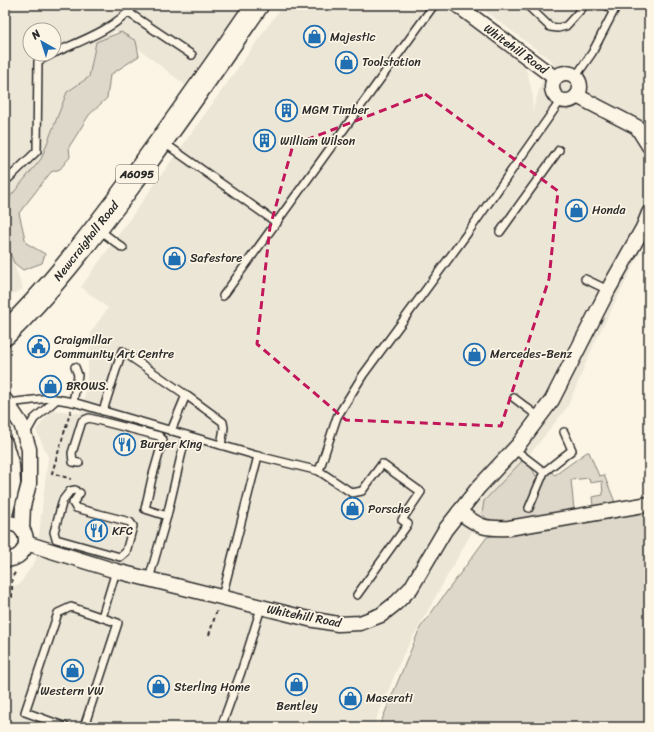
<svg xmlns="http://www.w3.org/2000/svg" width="654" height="732" viewBox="0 0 654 732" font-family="Sriracha,sans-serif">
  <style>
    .built { fill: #ece6d7; fill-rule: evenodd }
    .green { fill: #ded8ca; stroke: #84827a }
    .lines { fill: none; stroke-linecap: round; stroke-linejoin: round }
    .service-casing { stroke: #2b2b2b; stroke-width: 10 }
    .minor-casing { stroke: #2b2b2b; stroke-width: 17 }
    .primary-casing { stroke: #2b2b2b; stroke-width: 25 }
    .path { stroke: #2b2b2b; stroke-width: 2; stroke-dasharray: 4 3; stroke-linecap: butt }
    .service { stroke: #fcf5e5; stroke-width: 7 }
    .minor { stroke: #fcf5e5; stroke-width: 14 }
    .primary { stroke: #fcf5e5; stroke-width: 22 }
    .marked { fill: none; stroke: #c2185b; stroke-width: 3; stroke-dasharray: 8 5; stroke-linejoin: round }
    .labels { text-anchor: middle; stroke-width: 3.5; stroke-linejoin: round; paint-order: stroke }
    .shield { fill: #fcf5e5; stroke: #6a6863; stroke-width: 1 }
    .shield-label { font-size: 11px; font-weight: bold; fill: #2b2b2b }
    .poi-label { font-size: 12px; fill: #2b2b2b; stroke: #fcf5e5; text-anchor: start }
    .street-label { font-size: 12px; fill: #2b2b2b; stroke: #fcf5e5 }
  </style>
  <rect width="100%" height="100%" fill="#fcf5e5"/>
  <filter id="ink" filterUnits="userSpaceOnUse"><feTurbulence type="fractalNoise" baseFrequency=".025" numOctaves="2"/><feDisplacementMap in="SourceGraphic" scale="8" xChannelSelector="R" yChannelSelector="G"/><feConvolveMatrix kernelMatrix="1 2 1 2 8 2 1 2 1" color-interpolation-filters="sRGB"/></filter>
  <g filter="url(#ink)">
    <g class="built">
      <path d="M 5,5 L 244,5 L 185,85 L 115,30 L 93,56 L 89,77 L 67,92 L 41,159 L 5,203 ZM 30,30 L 54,30 L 54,54 L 30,54 Z"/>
      <polygon points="283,5 432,5 440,11 451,11 509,52 522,63 528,74 533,97 532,112 542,81 553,62 477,5 649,5 649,235 593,346 568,406 534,449 484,501 482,514 403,655 373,727 5,727 5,586 19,585 36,560 48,457 36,430 51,410 81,413 85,397 91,332 108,308 81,287"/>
      <polygon points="5,240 23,289 5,298"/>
    </g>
    <g class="green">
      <polygon points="121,32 136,41 139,56 110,75 107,98 89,115 69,147 70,157 60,169 51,172 19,213 26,243 45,254 42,263 23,270 14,263 5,240 5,203 41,159 67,92 89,77 96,42"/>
      <polygon points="587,452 589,452 599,476 604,475 615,502 593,506 592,497 603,495 602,481 590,483 589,478 571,480 574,510 507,523 490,522 482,514 484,501 523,460 531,467 536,476 545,467 555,475"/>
      <polygon points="649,510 649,727 379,727 420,628 487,537"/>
    </g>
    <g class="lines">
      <defs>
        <g id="service">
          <polyline points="527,5 550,27 558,28 566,26 585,5"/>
          <polyline points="607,5 613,12"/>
          <polyline points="129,13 192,55"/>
          <path d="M 54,53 C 81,41 115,29 135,5"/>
          <polyline points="576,76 592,53 617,5"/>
          <polyline points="163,142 277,223"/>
          <polyline points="8,179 37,151 38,61 52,54"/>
          <polyline points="98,229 123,248"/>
          <polyline points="500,232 559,150"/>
          <polyline points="585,279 608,290"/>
          <polyline points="223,296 434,5"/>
          <polyline points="186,395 223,422 224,428 221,445"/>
          <polyline points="514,398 539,417"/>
          <polyline points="73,402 78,375 75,367"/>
          <polyline points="8,403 50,398 73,402 258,456 319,471 352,493 362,491 382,464 421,492 402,520 408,524 357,595"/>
          <polyline points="103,411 122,351 186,395 171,431"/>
          <polyline points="25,435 34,419 56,400"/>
          <polyline points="514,449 544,472 529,508"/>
          <polyline points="79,463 73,462 72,453 82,421 89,418 159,436 163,440 152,478 145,509 167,516"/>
          <polyline points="319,471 337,417 363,375 469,231 561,100"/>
          <polyline points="544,472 572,450 564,432"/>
          <polyline points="75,490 70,491 63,500 54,532 56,539 120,557 126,552 133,526 130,522 76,508 73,503 80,493"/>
          <polyline points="149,579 167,516 186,435"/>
          <polyline points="222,597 258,456"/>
          <polyline points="102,617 116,571"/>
          <polyline points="66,727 25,712 58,613 71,607 118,623 84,727"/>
          <polyline points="221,727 241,672 261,608"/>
        </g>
        <g id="minor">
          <polyline points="457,5 555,78"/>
          <circle cx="566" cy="87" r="14"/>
          <polyline points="577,96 637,127 649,146"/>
          <polyline points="5,400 21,424 29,449 29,484 23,506 22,530"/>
          <polyline points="5,443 12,466 13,483 5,515"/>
          <path d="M 459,512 C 481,527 482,529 509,528 L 649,504"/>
          <path d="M 5,523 C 32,521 34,559 5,560"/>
          <polyline points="26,543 116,571 309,619 338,624 360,623 381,615 396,603 411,588 445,530 478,488 519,444 552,400 608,290 643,228 649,213"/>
        </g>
        <path id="primary" d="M 5,334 C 49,291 85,244 122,195 C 168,133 213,69 257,5"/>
      </defs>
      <use href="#service" class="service-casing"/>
      <use href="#minor" class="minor-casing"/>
      <use href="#primary" class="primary-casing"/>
      <g class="path">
        <polyline points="71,410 52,473 71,479"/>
        <polyline points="5,596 12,597 12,578 16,571"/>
        <polyline points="209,635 217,610"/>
      </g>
      <use href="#service" class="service"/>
      <use href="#minor" class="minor"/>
      <use href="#primary" class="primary"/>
    </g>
  </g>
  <path class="marked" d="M 425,94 L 558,191 L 549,279 L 501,426 L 346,420 L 257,344 L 270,227 L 293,145 Z"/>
  <defs>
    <symbol id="shop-ring" viewBox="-11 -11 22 22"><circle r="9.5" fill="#fcf5e5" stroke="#1f6fb2" stroke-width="1.5"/><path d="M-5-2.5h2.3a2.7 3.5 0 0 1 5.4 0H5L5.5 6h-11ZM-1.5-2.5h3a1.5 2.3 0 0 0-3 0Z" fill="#1f6fb2"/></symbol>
    <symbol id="building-ring" viewBox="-11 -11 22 22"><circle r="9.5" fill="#fcf5e5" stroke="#1f6fb2" stroke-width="1.5"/><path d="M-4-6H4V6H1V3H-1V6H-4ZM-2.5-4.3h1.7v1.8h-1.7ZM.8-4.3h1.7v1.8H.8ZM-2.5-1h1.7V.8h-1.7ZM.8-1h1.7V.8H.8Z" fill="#1f6fb2"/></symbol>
    <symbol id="civic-ring" viewBox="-11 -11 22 22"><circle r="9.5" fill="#fcf5e5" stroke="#1f6fb2" stroke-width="1.5"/><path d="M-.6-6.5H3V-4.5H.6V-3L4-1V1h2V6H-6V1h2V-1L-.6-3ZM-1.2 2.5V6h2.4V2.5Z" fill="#1f6fb2"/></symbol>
    <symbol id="restaurant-ring" viewBox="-11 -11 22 22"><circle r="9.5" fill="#fcf5e5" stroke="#1f6fb2" stroke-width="1.5"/><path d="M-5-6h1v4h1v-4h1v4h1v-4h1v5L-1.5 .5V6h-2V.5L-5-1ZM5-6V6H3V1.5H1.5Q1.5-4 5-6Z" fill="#1f6fb2"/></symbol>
  </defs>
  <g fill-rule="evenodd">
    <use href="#shop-ring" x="302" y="24" width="25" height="25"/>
    <use href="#shop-ring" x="334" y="50" width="25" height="25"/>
    <use href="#building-ring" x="274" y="98" width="25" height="25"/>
    <use href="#building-ring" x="252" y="128" width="25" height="25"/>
    <use href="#shop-ring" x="564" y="198" width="25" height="25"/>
    <use href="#shop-ring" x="162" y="246" width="25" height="25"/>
    <use href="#civic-ring" x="26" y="334" width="25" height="25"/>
    <use href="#shop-ring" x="462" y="342" width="25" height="25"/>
    <use href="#shop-ring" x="38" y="374" width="25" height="25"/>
    <use href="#restaurant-ring" x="112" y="432" width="25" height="25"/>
    <use href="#shop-ring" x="340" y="496" width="25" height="25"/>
    <use href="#restaurant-ring" x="84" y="518" width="25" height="25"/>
    <use href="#shop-ring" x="60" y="658" width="25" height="25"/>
    <use href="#shop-ring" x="284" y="672" width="25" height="25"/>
    <use href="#shop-ring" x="146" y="674" width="25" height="25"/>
    <use href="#shop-ring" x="338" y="686" width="25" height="25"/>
  </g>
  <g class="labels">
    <rect class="shield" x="116" y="165" width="42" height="18" rx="3"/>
    <g class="shield-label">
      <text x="137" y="178">A6095</text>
    </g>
    <g class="poi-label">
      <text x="330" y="41">Majestic</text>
      <text x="362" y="66">Toolstation</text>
      <text x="302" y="114">MGM Timber</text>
      <text x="280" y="145">William Wilson</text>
      <text x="592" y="214">Honda</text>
      <text x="190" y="262">Safestore</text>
      <text x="54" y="344">Craigmillar<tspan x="54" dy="14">Community Art Centre</tspan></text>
      <text x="490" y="358">Mercedes-Benz</text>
      <text x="66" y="390">BROWS.</text>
      <text x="140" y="448">Burger King</text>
      <text x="368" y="513">Porsche</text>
      <text x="112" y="535">KFC</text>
      <text x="174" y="691">Sterling Home</text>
      <text x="72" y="695" text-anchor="middle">Western VW</text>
      <text x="366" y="702">Maserati</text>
      <text x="297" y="710" text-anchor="middle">Bentley</text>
    </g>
    <g class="street-label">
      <text transform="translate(516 49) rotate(36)" y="4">Whitehill Road</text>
      <text transform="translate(86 241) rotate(-52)" y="4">Newcraighall Road</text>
      <text transform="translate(304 616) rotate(11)" y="4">Whitehill Road</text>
    </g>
  </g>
  <rect width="654" height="732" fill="none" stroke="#fcf5e5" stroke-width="20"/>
  <rect x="10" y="10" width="634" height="712" fill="none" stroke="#2b2b2b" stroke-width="1.5" filter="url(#ink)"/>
  <g transform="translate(42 42) rotate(321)"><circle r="19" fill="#fcf5e5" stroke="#a8a49b"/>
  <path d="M0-3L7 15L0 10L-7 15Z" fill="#1f6fb2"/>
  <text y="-6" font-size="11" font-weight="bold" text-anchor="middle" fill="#2b2b2b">N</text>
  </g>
</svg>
